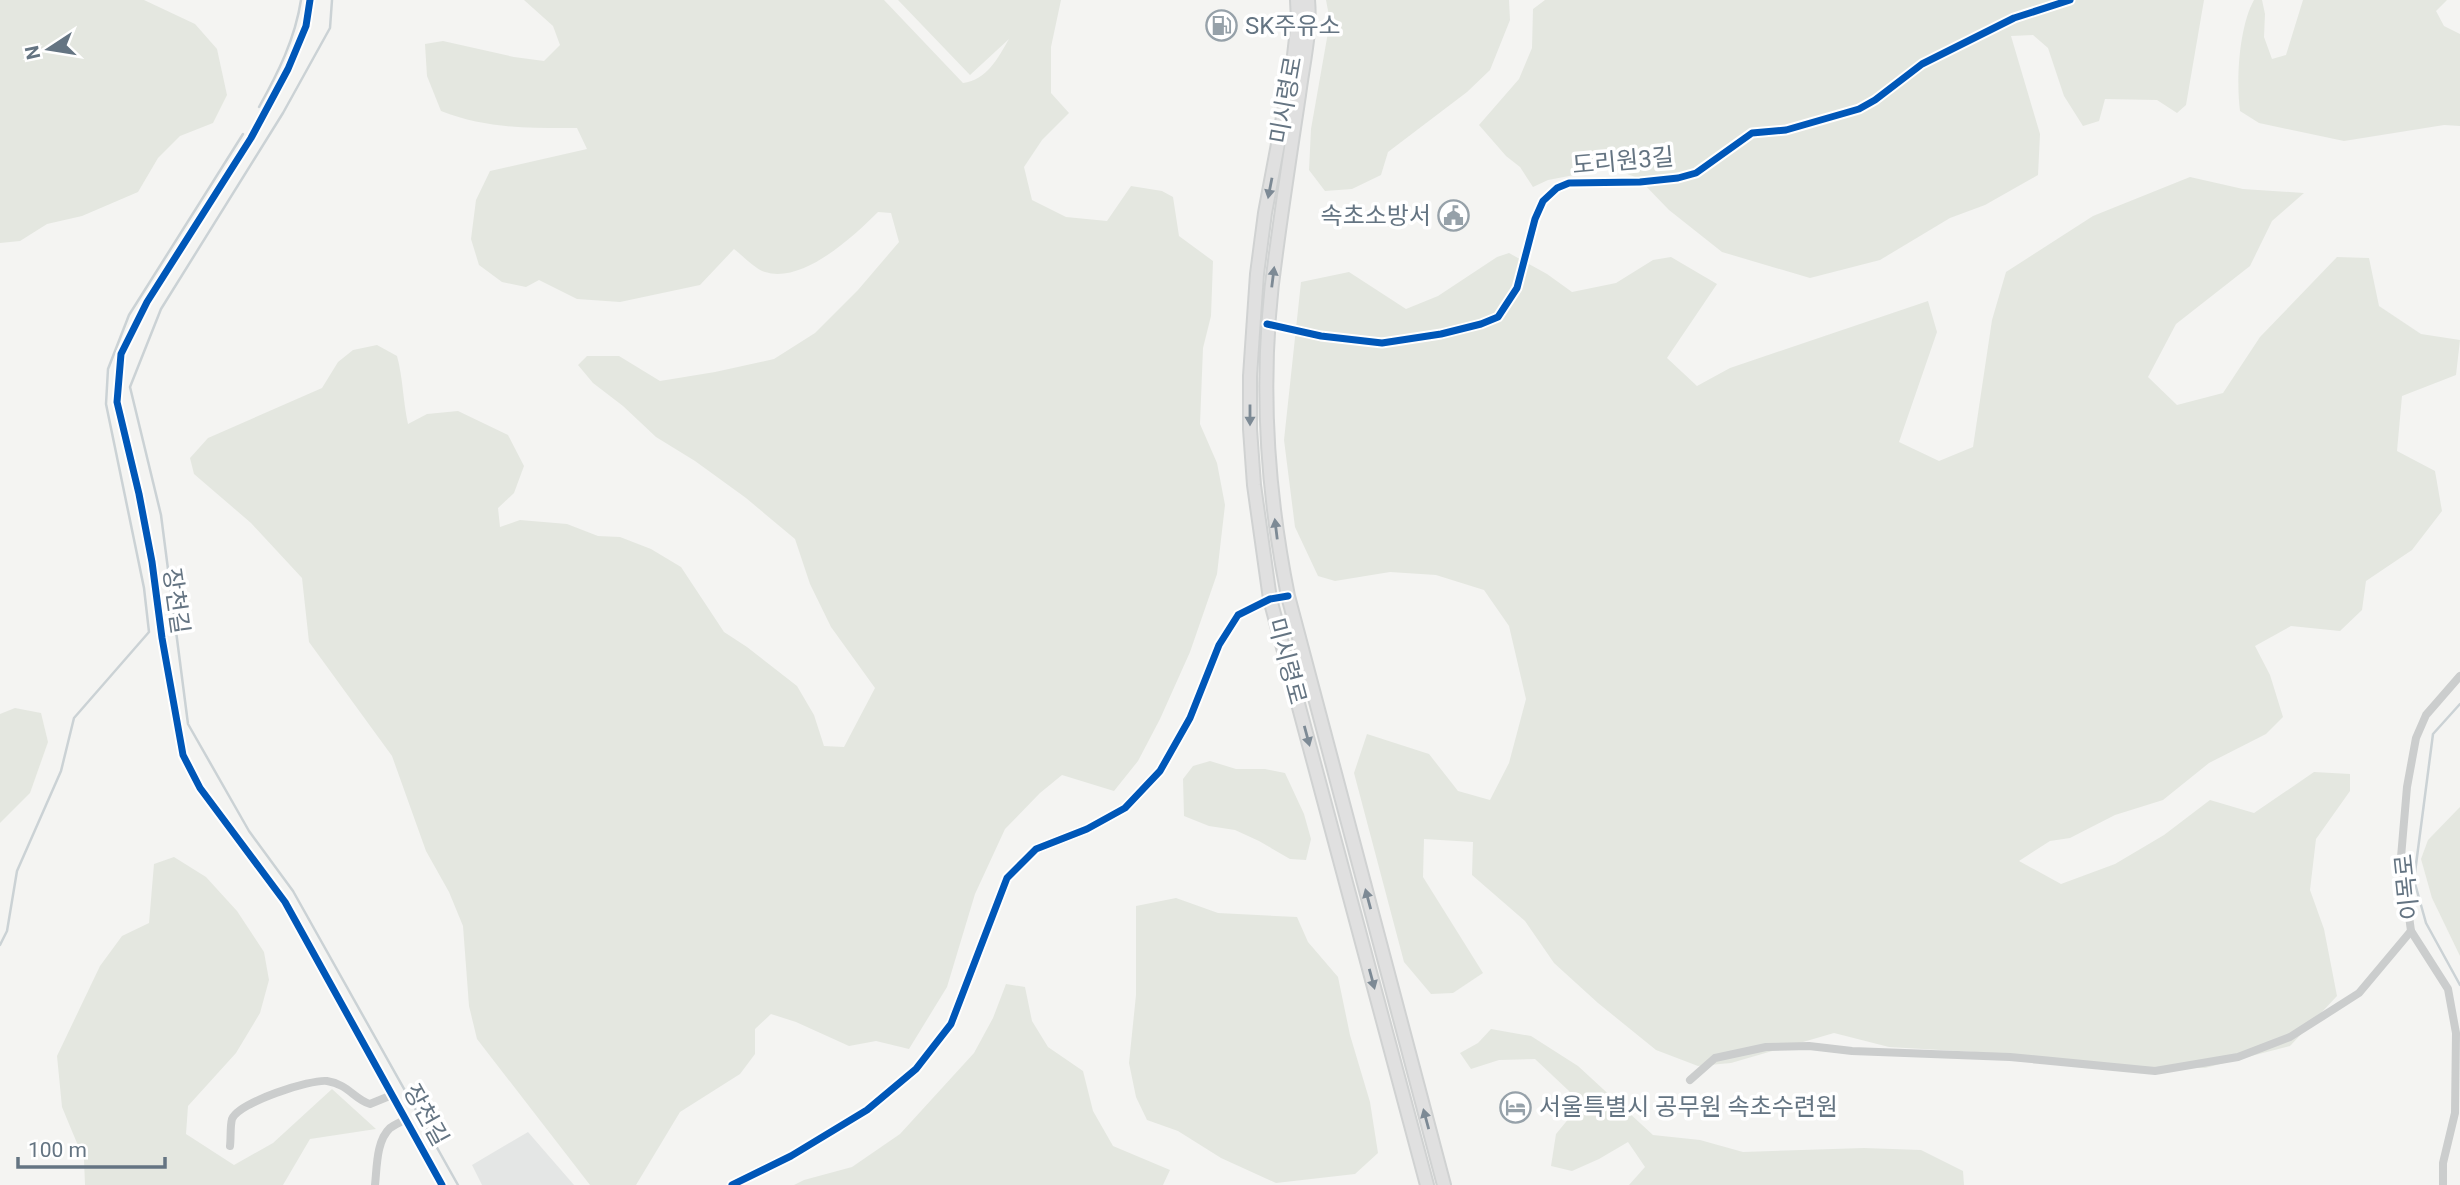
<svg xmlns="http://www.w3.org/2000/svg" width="2460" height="1185" viewBox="0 0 2460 1185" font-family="Roboto,'Noto Sans KR',sans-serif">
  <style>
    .built { fill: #e4e6e5 }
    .green { fill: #e4e7e0 }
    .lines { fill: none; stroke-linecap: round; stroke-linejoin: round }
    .stream { stroke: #cbd2d5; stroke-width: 2.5 }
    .secondary-casing { stroke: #d0d2d2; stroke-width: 16 }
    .minor { stroke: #cbcdcd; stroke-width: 8 }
    .tertiary { stroke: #cbcdcd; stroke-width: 10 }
    .secondary { stroke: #e0e0e0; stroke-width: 12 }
    .cycleway-casing { stroke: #fff; stroke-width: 11 }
    .cycleway { stroke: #0057b8; stroke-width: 7 }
    .oneway { fill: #7d8a95 }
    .labels { text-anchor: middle; stroke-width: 7; stroke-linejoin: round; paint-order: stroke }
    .poi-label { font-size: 24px; fill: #647482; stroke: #fff; text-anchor: start }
    .street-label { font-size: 24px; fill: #647482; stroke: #fff }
  </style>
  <rect width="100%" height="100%" fill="#f4f4f2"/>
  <polygon class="built" points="528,1132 574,1185 482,1185 472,1165"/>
  <g class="green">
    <polygon points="0,0 144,0 195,24 217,49 227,95 213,123 180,136 158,158 138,192 82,216 47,224 20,241 0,243"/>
    <path d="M 524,0 L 884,0 L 963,83 C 987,80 998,58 1009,39 L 970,75 L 898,0 L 1061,0 L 1051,47 L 1051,93 L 1069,113 L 1042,140 L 1024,167 L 1032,200 L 1066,217 L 1107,221 L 1131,186 L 1162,191 L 1173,197 L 1179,236 L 1213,261 L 1211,316 L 1203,348 L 1200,424 L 1217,463 L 1225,505 L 1217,574 L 1190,652 L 1160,719 L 1138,761 L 1114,791 L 1062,775 L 1040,793 L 1005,829 L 975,894 L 947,987 L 909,1049 L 876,1041 L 849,1046 L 796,1022 L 771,1014 L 755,1029 L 755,1054 L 740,1074 L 680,1112 L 636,1185 L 590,1185 L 477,1039 L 469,1006 L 463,926 L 449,892 L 426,851 L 392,756 L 309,642 L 302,578 L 251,523 L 194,474 L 190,458 L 208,438 L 322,388 L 338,362 L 353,350 L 377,345 L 397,356 C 403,378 403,401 408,424 L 427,414 L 458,411 L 508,435 L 524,466 L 514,493 L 498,508 L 500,527 L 520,520 L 567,524 L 598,536 L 620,537 L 651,549 L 681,567 L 724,632 L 747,647 L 797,686 L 814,715 L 824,746 L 844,747 L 875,688 L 831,627 L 810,584 L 795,539 L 746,498 L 695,461 L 656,437 L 623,406 L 593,383 L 578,365 L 587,356 L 619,356 L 660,381 L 715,372 L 774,359 L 815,333 L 858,290 L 899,242 L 891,213 L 878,212 C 854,236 803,284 765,272 C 755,269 743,256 734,249 L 700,285 L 620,302 L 577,299 L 539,280 L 526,287 L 502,282 L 479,265 L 471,239 L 476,200 L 490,171 L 587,149 L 577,128 C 529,128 487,129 441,111 L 427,76 L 425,44 L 443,41 L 514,57 L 544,61 L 560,45 L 553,26 Z"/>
    <polygon points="1326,0 1509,0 1510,20 1490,70 1467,92 1388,152 1381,175 1352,189 1325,191 1309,170 1311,129 1330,21"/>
    <polygon points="1545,0 2204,0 2186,105 2177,113 2157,100 2105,99 2099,121 2083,126 2064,96 2048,48 2033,35 2011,36 2040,134 2038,175 1985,205 1950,218 1880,260 1810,278 1722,252 1669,210 1638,178 1611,168 1548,180 1533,187 1520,167 1506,156 1479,125 1519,79 1532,48 1533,9"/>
    <path d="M 2254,0 L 2262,0 L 2265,14 L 2264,37 L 2272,59 L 2286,55 L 2303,0 L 2447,0 L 2436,11 L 2444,26 L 2460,34 L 2460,126 L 2444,125 L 2344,141 L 2259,123 L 2240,111 C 2236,80 2239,27 2254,0 Z"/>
    <polygon points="2190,177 2243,189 2304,193 2272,221 2250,266 2176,324 2148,377 2177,405 2223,393 2260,337 2337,257 2369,258 2379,306 2421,334 2460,340 2456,375 2402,396 2397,451 2435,471 2442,511 2412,550 2366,581 2362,610 2340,631 2291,626 2255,646 2270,675 2283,717 2266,734 2209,763 2163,800 2115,815 2070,838 2050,841 2019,861 2061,884 2115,864 2164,835 2210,800 2254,813 2314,772 2350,774 2350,791 2316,839 2310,890 2324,929 2337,996 2290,1046 2205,1068 2118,1068 1992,1053 1889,1047 1834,1033 1731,1063 1698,1066 1656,1050 1598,1003 1554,963 1525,921 1472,875 1473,842 1424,839 1423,877 1483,973 1453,993 1431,994 1404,962 1354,773 1367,734 1429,754 1458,791 1490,800 1509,763 1526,699 1509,626 1484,590 1436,575 1390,572 1335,581 1318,576 1295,527 1284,440 1301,282 1349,272 1406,309 1438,296 1497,257 1509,253 1547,274 1572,292 1616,283 1653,260 1671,257 1717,284 1667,358 1697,386 1730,368 1928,301 1937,332 1899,442 1939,461 1973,447 1992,320 2006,272 2093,216"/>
    <polygon points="15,708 41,713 48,742 30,793 0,823 0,714"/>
    <polygon points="1210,761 1236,769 1265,769 1285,773 1304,814 1311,839 1306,860 1290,859 1259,841 1235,830 1209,826 1184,816 1183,779 1193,766"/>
    <polygon points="2460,807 2460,956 2432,898 2421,859 2428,840"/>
    <polygon points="174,857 206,877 237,911 264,952 269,980 260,1013 236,1053 188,1106 186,1134 234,1165 273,1143 332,1089 376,1129 310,1139 283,1185 85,1185 84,1160 62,1107 57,1056 100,966 122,936 149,923 154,864"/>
    <polygon points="1176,898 1218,913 1297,917 1308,942 1338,977 1350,1035 1370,1102 1378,1153 1355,1174 1276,1183 1221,1158 1178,1131 1147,1120 1136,1097 1129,1063 1136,995 1136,906"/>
    <polygon points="1006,984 1025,987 1032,1021 1048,1047 1083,1071 1093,1111 1113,1146 1170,1170 1163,1185 794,1185 804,1180 852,1167 900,1134 974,1053 993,1018"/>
    <polygon points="1491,1029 1531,1036 1578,1066 1653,1135 1700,1140 1743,1152 1864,1148 1921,1150 1963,1171 1964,1185 1629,1185 1645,1167 1628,1142 1599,1159 1572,1171 1551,1166 1556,1134 1579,1106 1569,1091 1535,1059 1499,1060 1471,1069 1460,1053 1478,1043"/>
  </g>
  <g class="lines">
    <g class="stream">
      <polyline points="332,0 330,28 283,113 161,309 130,387 161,515 188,724 249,831 293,891 458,1185"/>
      <path d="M 259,107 C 278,73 295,39 301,0"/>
      <polyline points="2460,704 2433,734 2414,880 2426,923 2460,985"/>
      <polyline points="0,945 7,931 17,871 61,771 74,718 149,632 144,588 106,404 108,369 129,315 243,134"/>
    </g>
    <defs>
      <g id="secondary">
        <polyline points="1297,0 1298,21 1293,64 1265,213 1257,274 1250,376 1250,429 1254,485 1270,599 1427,1185"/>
        <path d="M 1308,0 C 1311,32 1303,63 1299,95 C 1291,148 1283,200 1276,253 C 1259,368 1265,482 1288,596 L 1444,1185"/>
      </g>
    </defs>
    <use href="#secondary" class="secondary-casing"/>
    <g class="minor">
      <polyline points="310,0 306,26 288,69 251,138 147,302 121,354 117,402 139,494 152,562 162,638 183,755 200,788 285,902 442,1185"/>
      <polyline points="1267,324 1321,336 1382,343 1441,334 1481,324 1498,317 1517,288 1535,219 1543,201 1557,188 1569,183 1640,182 1678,178 1696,173 1752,133 1786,130 1859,109 1875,100 1922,64 2014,18 2070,0"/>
      <polyline points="1690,1080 1715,1058 1766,1047 1809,1046 1852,1051 2010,1057 2155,1071 2238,1057 2290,1037 2359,993 2411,931"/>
      <path d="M 230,1146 C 231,1138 230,1126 232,1119 C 239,1102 311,1079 327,1081 C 348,1084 355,1100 370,1104 L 392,1095"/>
      <path d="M 375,1185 C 377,1168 376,1141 390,1128 C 394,1125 401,1122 406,1119"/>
      <polyline points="2443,1185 2443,1163 2455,1113 2456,1033 2448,989 2411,931 2401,857 2407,787 2416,738 2426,715 2460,676"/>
    </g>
    <polyline class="tertiary" points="732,1185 791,1156 867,1110 916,1069 951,1024 1007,878 1036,849 1087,829 1125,808 1160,771 1190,718 1219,645 1238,615 1270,599 1288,596"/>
    <use href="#secondary" class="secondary"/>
    <defs>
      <g id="cycleway">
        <polyline points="310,0 306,26 288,69 251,138 147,302 121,354 117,402 139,494 152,562 162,638 183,755 200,788 285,902 442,1185"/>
        <polyline points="1267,324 1321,336 1382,343 1441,334 1481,324 1498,317 1517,288 1535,219 1543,201 1557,188 1569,183 1640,182 1678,178 1696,173 1752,133 1786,130 1859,109 1875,100 1922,64 2014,18 2070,0"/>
        <polyline points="732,1185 791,1156 867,1110 916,1069 951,1024 1007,878 1036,849 1087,829 1125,808 1160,771 1190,718 1219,645 1238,615 1270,599 1288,596"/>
      </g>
    </defs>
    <use href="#cycleway" class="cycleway-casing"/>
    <use href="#cycleway" class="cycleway"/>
  </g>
  <defs><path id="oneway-solid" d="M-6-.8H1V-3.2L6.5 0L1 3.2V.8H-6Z" transform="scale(1.75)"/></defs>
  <g class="oneway">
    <use href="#oneway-solid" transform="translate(1270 188) rotate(101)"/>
    <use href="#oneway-solid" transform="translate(1273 277) rotate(-83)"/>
    <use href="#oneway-solid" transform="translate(1250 415) rotate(90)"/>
    <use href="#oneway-solid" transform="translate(1276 529) rotate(-97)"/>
    <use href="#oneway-solid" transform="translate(1307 736) rotate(75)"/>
    <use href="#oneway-solid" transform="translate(1368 899) rotate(-105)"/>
    <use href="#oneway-solid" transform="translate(1372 979) rotate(75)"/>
    <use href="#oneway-solid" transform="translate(1426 1119) rotate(-105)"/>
  </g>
  <defs>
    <symbol id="fuel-ring" viewBox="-11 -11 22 22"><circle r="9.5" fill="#fff" stroke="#96a1a9" stroke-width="1.5"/><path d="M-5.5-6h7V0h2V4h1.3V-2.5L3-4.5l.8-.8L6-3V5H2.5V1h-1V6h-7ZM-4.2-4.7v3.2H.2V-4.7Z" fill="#96a1a9"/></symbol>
    <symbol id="civic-ring" viewBox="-11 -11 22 22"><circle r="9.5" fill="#fff" stroke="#96a1a9" stroke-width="1.5"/><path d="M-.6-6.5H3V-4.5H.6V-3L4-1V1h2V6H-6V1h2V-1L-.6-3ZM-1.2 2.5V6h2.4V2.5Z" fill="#96a1a9"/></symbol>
    <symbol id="hotel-ring" viewBox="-11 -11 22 22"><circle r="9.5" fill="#fff" stroke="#96a1a9" stroke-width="1.5"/><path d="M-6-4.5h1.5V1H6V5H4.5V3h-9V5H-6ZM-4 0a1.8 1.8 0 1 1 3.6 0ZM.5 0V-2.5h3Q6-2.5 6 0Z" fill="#96a1a9"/></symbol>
  </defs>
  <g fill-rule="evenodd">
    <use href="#fuel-ring" x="1204" y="8" width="35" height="35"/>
    <use href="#civic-ring" x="1436" y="198" width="35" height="35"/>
    <use href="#hotel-ring" x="1498" y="1090" width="35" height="35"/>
  </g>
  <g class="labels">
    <g class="poi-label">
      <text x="1245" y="34">SK주유소</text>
      <text x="1431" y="224" text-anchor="end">속초소방서</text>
      <text x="1539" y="1115">서울특별시 공무원 속초수련원</text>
    </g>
    <g class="street-label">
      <text transform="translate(1286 100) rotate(-80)" y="8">미시령로</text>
      <text transform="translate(1623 161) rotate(-5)" y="8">도리원3길</text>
      <text transform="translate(176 601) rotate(82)" y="8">장천길</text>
      <text transform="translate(1287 661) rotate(75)" y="8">미시령로</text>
      <text transform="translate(2407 887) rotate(-96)" y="8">이목로</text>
      <text transform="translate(426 1115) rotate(61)" y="8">장천길</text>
    </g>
  </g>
  <g transform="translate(49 49) rotate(258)" stroke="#ffffff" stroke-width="5" paint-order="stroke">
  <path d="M0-5L12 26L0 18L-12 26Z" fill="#647482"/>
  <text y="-10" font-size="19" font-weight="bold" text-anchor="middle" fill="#647482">N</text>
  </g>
  <path d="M18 1157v10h147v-10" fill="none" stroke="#647482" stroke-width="3.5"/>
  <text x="28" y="1157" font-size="21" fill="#647482" stroke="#ffffff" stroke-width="5" paint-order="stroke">100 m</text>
</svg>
